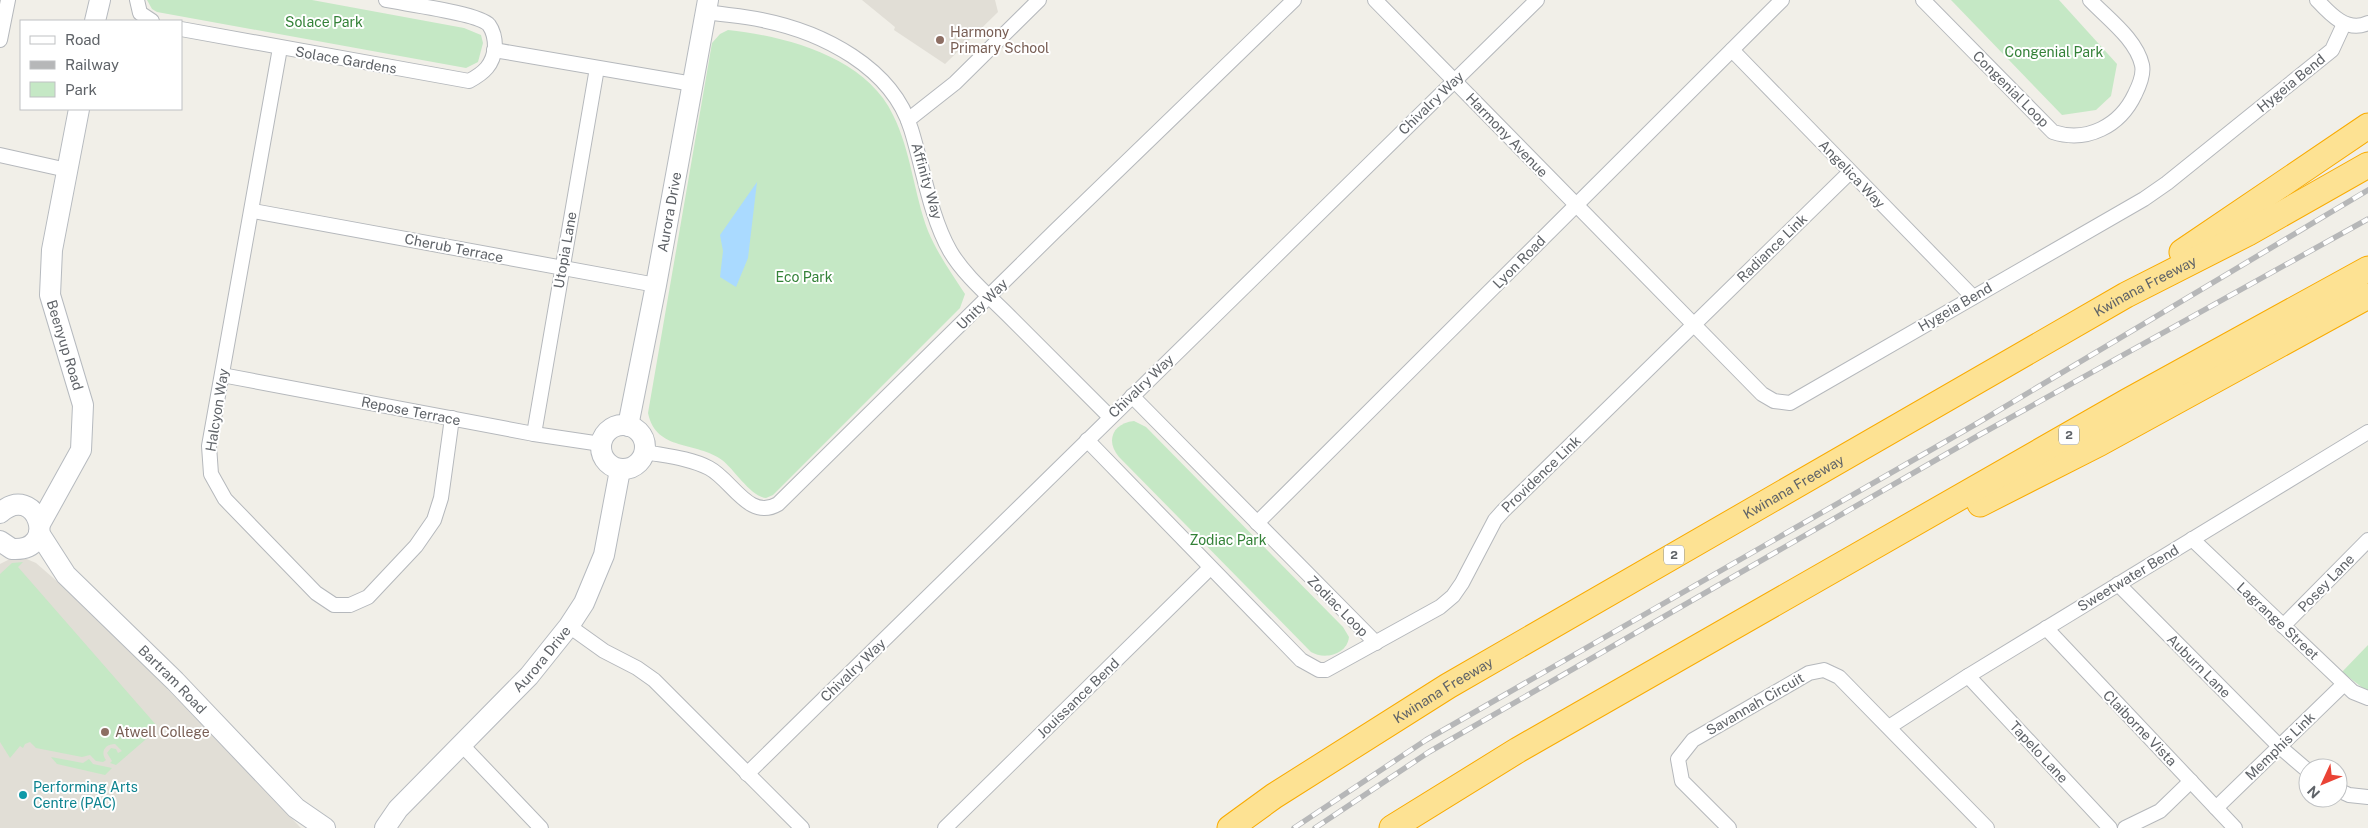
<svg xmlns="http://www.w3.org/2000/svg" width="2368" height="828" viewBox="0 0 2368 828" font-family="'Public Sans',sans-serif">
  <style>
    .education { fill: #e1ded6 }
    .green { fill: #c5e8c5 }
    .water { fill: #aadaff }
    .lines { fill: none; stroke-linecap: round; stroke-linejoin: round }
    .street-casing { stroke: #b5b8bc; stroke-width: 16 }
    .secondary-casing { stroke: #b6babf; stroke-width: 22 }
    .highway-casing { stroke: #f9ab00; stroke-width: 27 }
    .street { stroke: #fff; stroke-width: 14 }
    .secondary { stroke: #fff; stroke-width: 20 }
    .highway { stroke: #fde293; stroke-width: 25 }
    .rail-casing { stroke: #b6b7b8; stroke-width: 5.5 }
    .rail { stroke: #fff; stroke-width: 4; stroke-dasharray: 11; stroke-linecap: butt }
    .education-dot { fill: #8d6e63; stroke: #fff; stroke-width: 2 }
    .culture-dot { fill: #0f9aa8; stroke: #fff; stroke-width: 2 }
    .labels { text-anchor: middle; stroke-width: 4; stroke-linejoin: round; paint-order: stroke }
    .shield { fill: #fff; stroke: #8f9295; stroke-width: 1 }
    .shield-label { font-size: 12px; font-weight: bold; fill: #5f6368 }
    .park-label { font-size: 14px; fill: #348238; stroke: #fff }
    .education-label { font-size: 14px; fill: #785e54; stroke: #fff; text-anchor: start }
    .street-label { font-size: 14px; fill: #5f6368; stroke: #fff }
    .culture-label { font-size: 14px; fill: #0d838f; stroke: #fff; text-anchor: start }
  </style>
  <rect width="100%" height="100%" fill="#f1efe8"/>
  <g class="education">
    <polygon points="862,0 995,0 998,12 945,64 894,30 895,27"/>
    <polygon points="14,557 22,557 36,563 67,590 130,650 301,828 0,828 0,564"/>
  </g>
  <g class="green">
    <polygon points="147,0 312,0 464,28 481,35 483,43 478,62 466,68 157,12 152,9"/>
    <polygon points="1951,0 2059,0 2117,64 2111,96 2096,110 2062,115"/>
    <path d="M 728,30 C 785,36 866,57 893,115 C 911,151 914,194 928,231 C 937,253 952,274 965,294 L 960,308 L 773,495 L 766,498 C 751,497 734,469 722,460 C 697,441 656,452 648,413 L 712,43 L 720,34 Z"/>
    <path d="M 1134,421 L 1146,427 L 1343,627 L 1349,637 C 1347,655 1324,660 1311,652 L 1119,457 C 1105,441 1113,423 1134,421 Z"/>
    <path d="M 23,562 L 18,567 L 157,726 L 145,740 L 116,765 L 110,763 L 112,761 L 107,753 L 111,748 L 116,749 L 118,753 L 122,751 L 115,744 C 105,744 100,752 106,760 L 103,762 L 96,761 L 90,755 L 82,757 L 36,748 L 30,742 L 25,744 L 23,748 L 20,746 L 10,758 L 0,742 L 0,574 L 12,563 Z"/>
    <polygon points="2368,645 2368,692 2342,672"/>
    <polygon points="51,757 83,763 89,759 93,764 112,768 105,775 57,764"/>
  </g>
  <polygon class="water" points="757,182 748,258 736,287 720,277 723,251 720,235"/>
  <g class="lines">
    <defs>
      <g id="street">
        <polyline points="137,0 140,13 152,21"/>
        <polyline points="1375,0 1762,394 1774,401 1790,403 2144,199 2167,183 2332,50 2344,24"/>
        <path d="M 1923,0 L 2053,132 C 2087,143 2120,126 2135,94 C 2139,86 2144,74 2142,65 C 2136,39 2108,19 2090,0"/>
        <path d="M 2317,0 C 2330,14 2347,33 2368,23"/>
        <path d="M 706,12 C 725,15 744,16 762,20 C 822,32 892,67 911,129 C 923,167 930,216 950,251 C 964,275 989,296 1008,315 C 1042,349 1076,383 1110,417"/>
        <path d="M 181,29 L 469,81 C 484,73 493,65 495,47 C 495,40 494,32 489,25 C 479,13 405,4 386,0"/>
        <polyline points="0,40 8,0"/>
        <polyline points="280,48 209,446 211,474 225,499 316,593 334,605 350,605 368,597 416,546 434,520 441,498 452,418"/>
        <polyline points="494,50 693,84"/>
        <polyline points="1732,50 1973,297"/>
        <polyline points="908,120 955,83 1039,0"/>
        <polyline points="0,155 67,170"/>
        <polyline points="253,211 656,285"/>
        <polyline points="222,375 534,434 601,444"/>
        <polyline points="1132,396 1376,643"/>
        <polyline points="534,434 597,68"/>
        <polyline points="1087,440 1301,660 1319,670 1326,670 1440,607 1453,596 1462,583 1495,520 1503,511 1850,172"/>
        <path d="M 645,452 C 666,456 690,458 709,468 C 732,480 749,521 778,504 L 1054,232 L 1294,0"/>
        <polyline points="1257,523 1782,0"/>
        <polyline points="2192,539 2353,692 2368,698"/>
        <polyline points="2118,584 2280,747 2308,771"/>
        <polyline points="569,626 604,651 637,668 654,680 802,828"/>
        <polyline points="2283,626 2368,540"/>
        <polyline points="2046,628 2235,828"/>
        <polyline points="1968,676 2110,828"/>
        <polyline points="1889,727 1968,676 2368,432"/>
        <polyline points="461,744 541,828"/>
        <polyline points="747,774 1537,0"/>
        <polyline points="2338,790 2349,795 2368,797"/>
        <polyline points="2216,808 2344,684"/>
        <polyline points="945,828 1210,568"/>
        <polyline points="1729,828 1682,781 1678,759 1693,740 1809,673 1824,670 1839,677 1987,828"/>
        <polyline points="2125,828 2160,811 2191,781"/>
      </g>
      <g id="secondary">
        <polyline points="95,21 100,0"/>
        <circle cx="623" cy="447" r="22"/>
        <path id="s1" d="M 628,426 L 656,285 L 708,0"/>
        <path d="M 0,513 C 36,481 61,552 12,549 L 0,541"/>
        <polyline points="40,524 81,450 83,405 50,295 52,250 79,109"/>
        <path id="s2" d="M 39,533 L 66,575 L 175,681 L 296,808 L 325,828"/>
        <path id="s3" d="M 385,828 L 398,809 L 529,676 L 569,626 L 584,603 L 604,555 L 620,470"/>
      </g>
      <g id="highway">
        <polyline points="2182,252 2368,126"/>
        <polyline points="1980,504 2100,443 2368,296"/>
        <path id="s4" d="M 1230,828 L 1274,796 L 1448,686 L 2126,295 L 2248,233 L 2368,165"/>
        <polyline points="1392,828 1518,750 2128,401 2368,269"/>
      </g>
    </defs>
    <use href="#street" class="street-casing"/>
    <use href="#secondary" class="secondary-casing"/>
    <use href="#highway" class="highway-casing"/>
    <use href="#street" class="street"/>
    <use href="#secondary" class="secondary"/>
    <use href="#highway" class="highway"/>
    <defs>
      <g id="rail">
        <polyline points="1294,828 1426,740 1976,424 2368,190"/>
        <polyline points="1315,828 1429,752 1981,434 2368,219"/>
      </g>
    </defs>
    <use href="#rail" class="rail-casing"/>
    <use href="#rail" class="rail"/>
  </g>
  <g class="education-dot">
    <circle cx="940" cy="40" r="5"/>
    <circle cx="105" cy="732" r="5"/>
  </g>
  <circle class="culture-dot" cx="23" cy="795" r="5"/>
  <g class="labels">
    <g class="shield">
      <rect x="2059" y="425.5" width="20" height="19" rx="4"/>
      <rect x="1664" y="545.5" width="20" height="19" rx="4"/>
    </g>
    <g class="shield-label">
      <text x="2069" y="439">2</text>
      <text x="1674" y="559">2</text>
    </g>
    <g class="park-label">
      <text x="324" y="27">Solace Park</text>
      <text x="2054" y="57">Congenial Park</text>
      <text x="804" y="282">Eco Park</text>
      <text x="1228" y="545">Zodiac Park</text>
    </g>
    <g class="education-label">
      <text x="950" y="37">Harmony<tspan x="950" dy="16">Primary School</tspan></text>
      <text x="115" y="737">Atwell College</text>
    </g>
    <g class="street-label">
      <text transform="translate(346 60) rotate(10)" y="5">Solace Gardens</text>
      <text transform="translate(2291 83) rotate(-39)" y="5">Hygeia Bend</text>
      <text transform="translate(2011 89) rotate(45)" y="5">Congenial Loop</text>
      <text transform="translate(1431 103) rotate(-44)" y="5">Chivalry Way</text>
      <text transform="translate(1507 135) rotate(46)" y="5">Harmony Avenue</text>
      <text transform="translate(1852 174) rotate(46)" y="5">Angelica Way</text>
      <text transform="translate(927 181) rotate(74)" y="5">Affinity Way</text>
      <text dy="5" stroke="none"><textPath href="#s1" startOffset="218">Aurora Drive</textPath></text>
      <text transform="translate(454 248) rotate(11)" y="5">Cherub Terrace</text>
      <text transform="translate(1772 248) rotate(-44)" y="5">Radiance Link</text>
      <text transform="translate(565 250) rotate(-80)" y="5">Utopia Lane</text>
      <text transform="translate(1519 262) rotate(-45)" y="5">Lyon Road</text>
      <text dy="5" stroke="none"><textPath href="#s4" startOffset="1064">Kwinana Freeway</textPath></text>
      <text transform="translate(982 304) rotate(-45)" y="5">Unity Way</text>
      <text transform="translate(1955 307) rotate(-30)" y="5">Hygeia Bend</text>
      <text transform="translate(65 345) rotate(73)" y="5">Beenyup Road</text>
      <text transform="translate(1141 386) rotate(-44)" y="5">Chivalry Way</text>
      <text transform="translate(217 410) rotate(-81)" y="5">Halcyon Way</text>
      <text transform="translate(411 411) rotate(11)" y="5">Repose Terrace</text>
      <text transform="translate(1541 474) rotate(-44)" y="5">Providence Link</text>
      <text dy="5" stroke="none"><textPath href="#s4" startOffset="659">Kwinana Freeway</textPath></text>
      <text transform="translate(2128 578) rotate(-31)" y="5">Sweetwater Bend</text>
      <text transform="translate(2326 583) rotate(-46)" y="5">Posey Lane</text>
      <text transform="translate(1338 606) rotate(45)" y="5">Zodiac Loop</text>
      <text transform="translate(2278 621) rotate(43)" y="5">Lagrange Street</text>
      <text dy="5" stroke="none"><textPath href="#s3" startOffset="231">Aurora Drive</textPath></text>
      <text transform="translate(2199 666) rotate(45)" y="5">Auburn Lane</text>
      <text transform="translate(853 670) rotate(-44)" y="5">Chivalry Way</text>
      <text dy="5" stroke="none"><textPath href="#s2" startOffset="199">Bartram Road</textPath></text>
      <text dy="5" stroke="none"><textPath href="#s4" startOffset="254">Kwinana Freeway</textPath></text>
      <text transform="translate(1078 698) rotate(-44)" y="5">Jouissance Bend</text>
      <text transform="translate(1755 704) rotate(-30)" y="5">Savannah Circuit</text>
      <text transform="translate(2140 728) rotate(46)" y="5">Claiborne Vista</text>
      <text transform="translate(2280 746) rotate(-44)" y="5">Memphis Link</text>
      <text transform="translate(2039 752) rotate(47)" y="5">Tapelo Lane</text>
    </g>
    <g class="culture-label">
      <text x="33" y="792">Performing Arts<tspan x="33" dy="16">Centre (PAC)</tspan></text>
    </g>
  </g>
  <rect x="20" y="20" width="162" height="90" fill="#ffffff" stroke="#bfc1c3"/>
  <rect x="30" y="36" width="25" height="8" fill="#ffffff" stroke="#bfc1c3"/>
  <text x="65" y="45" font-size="15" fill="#5f6368">Road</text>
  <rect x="30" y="61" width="25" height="8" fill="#b6b7b8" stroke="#bfc1c3"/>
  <text x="65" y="70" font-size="15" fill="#5f6368">Railway</text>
  <rect x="30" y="82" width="25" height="15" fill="#c5e8c5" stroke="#bfc1c3"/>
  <text x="65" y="95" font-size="15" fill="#5f6368">Park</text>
  <g transform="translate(2323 783) rotate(226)"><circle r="24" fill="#ffffff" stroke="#bfc1c3"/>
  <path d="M0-4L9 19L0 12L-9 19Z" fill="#ea4335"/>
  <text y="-8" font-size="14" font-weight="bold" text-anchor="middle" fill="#5f6368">N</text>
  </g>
</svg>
